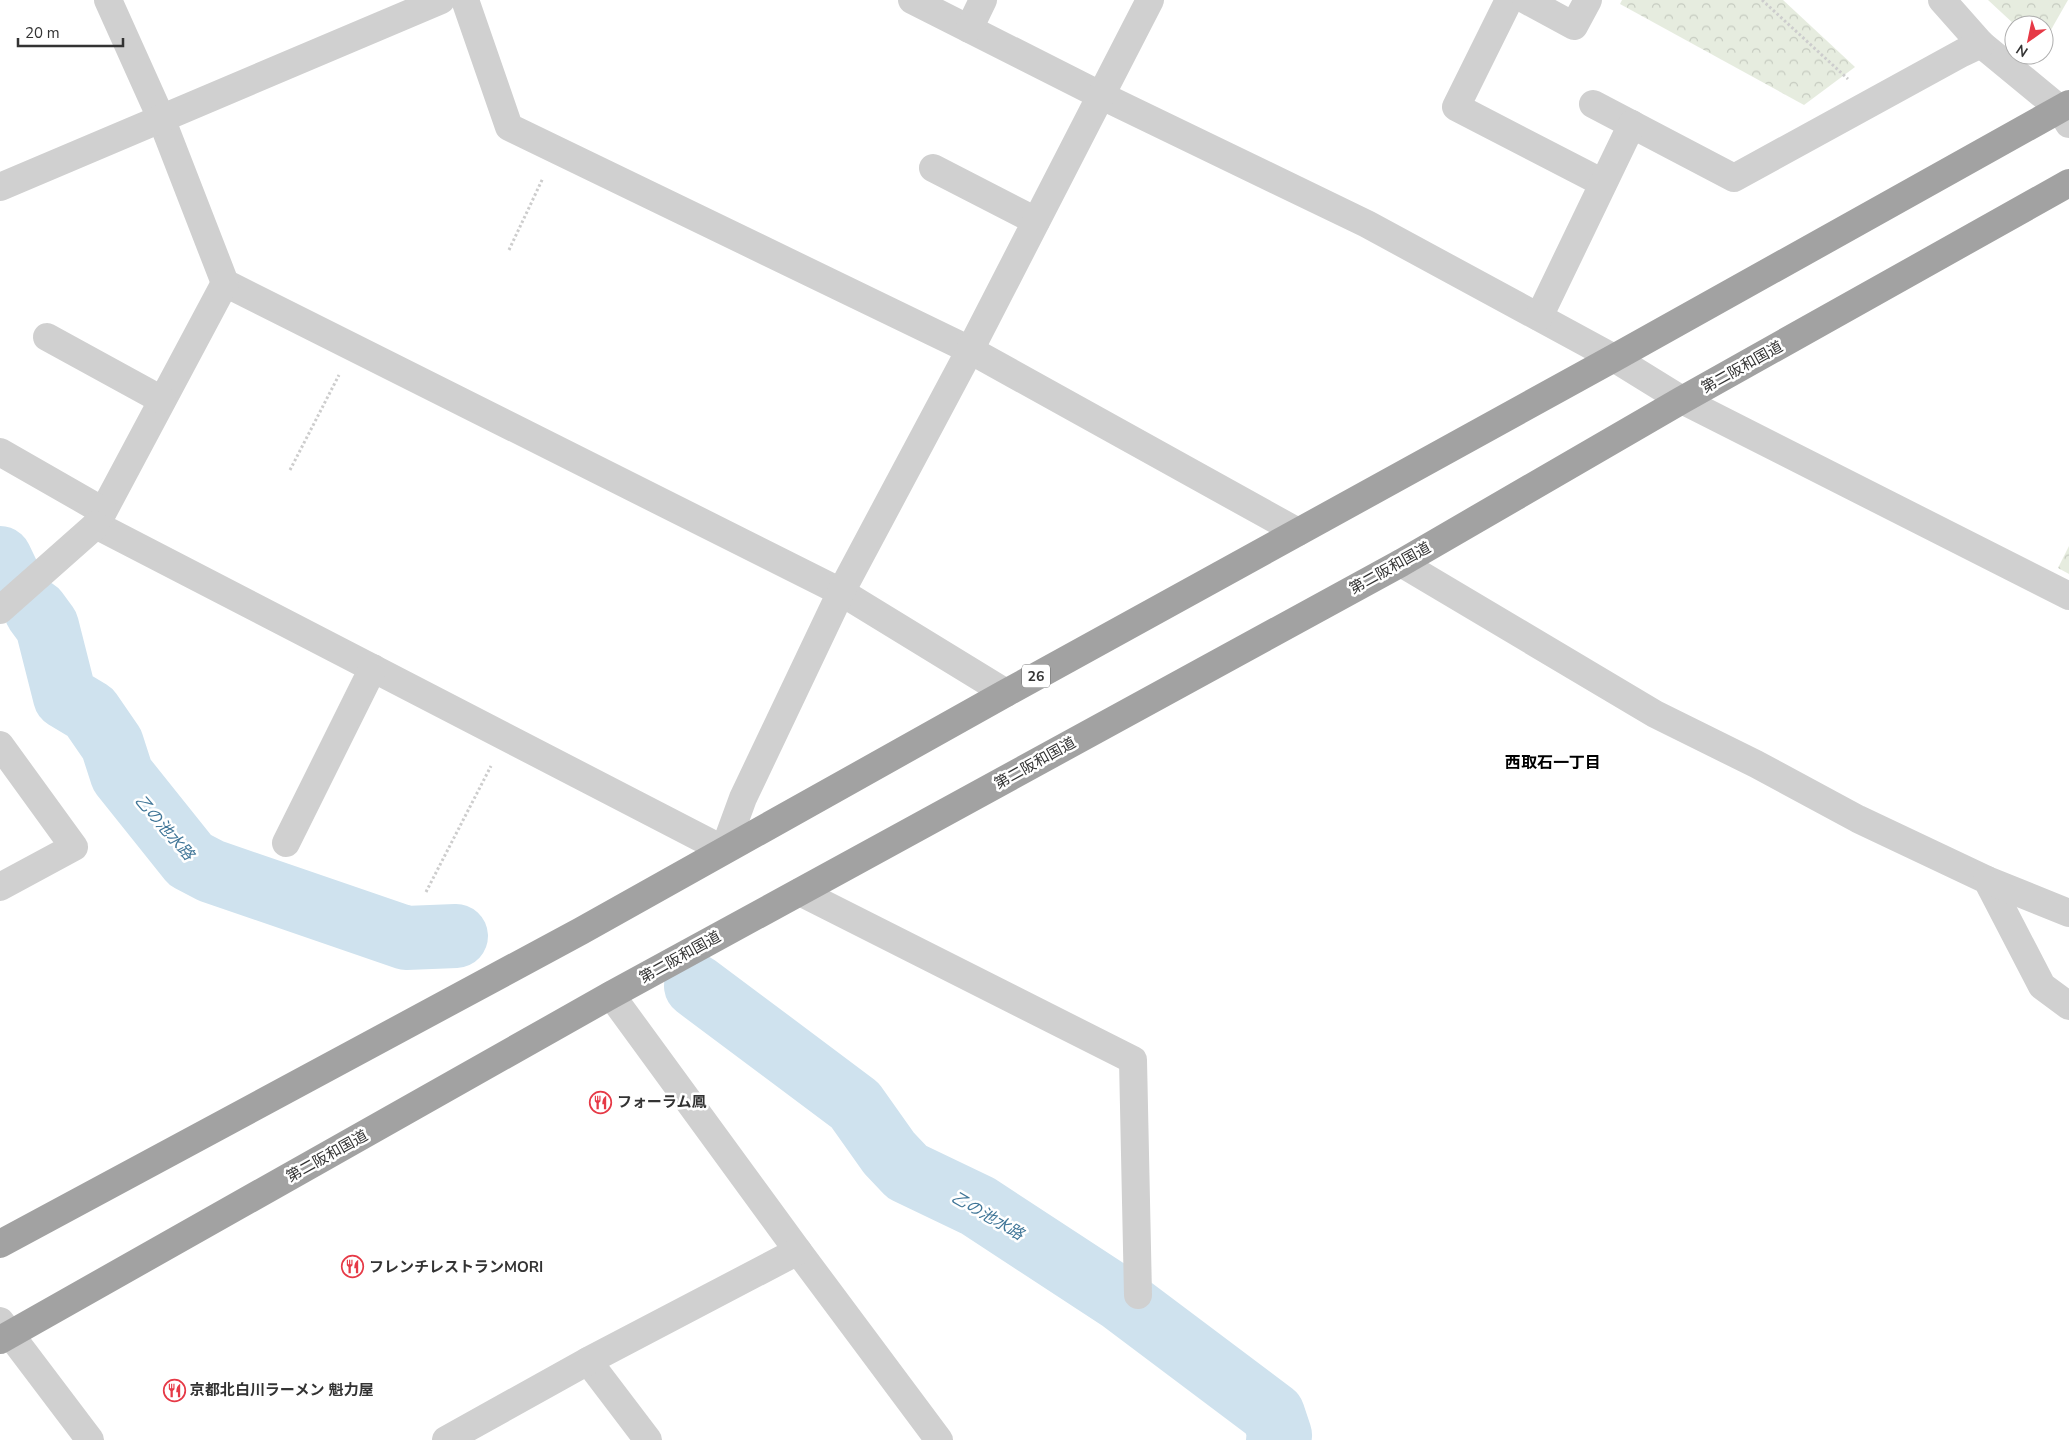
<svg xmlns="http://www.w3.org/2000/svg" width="2069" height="1440" viewBox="0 0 2069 1440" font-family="'Nunito Sans','Noto Sans JP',sans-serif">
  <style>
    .park { fill: url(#park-crowns) }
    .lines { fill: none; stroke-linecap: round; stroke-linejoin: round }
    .river { stroke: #cfe2ee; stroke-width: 64 }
    .path { stroke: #cdcdcd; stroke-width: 3; stroke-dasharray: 2.5 2.5; stroke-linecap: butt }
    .minor { stroke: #d0d0d0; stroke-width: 28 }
    .tertiary { stroke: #d0d0d0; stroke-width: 28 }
    .trunk { stroke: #a2a2a2; stroke-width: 28 }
    .labels { text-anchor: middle; stroke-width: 5; stroke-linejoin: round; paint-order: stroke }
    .shield { fill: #fff; stroke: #707070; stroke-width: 1 }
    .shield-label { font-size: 14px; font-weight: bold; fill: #333 }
    .street-label { font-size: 15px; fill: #333; stroke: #fff }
    .poi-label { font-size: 15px; font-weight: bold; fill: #333; stroke: #fff; text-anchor: start }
    .neighbourhood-label { font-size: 16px; font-weight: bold; fill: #000; stroke: #fff }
    .water-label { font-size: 16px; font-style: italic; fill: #3f7597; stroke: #fff }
  </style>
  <defs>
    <pattern id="park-crowns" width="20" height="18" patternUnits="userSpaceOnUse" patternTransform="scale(1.25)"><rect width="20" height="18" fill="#e6ecdf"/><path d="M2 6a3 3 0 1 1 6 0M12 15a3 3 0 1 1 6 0" fill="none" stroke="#c6cbc0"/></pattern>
  </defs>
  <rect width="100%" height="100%" fill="#fff"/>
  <g class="park">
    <polygon points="1622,0 1783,0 1855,67 1804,105 1620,4"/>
    <polygon points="1988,0 2068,0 2044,42 2044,25 2015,25"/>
    <polygon points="2069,546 2069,574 2058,568"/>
  </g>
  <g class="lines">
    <g class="river">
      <polyline points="0,558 11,581"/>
      <polyline points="36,611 47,626 65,697 90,712 112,744 122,775 190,860 211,871 406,938 456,936"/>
      <polyline points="696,986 855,1105 889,1153 907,1172 978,1206 1120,1299 1273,1414 1280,1435 1278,1440"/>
    </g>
    <g class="path">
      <polyline points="1762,0 1848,79"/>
      <polyline points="509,250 543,178"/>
      <polyline points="290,470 339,375"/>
      <polyline points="426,892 491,766"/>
    </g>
    <g class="minor">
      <polyline points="108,0 161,118 225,283 841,592 1006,693"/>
      <polyline points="465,0 509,127 970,350 1298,532"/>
      <polyline points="912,0 1100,95 1367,224 1614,358 1682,400 2069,596"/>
      <polyline points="1509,0 1456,107 1603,183"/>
      <polyline points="1526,0 1574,26 1588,0"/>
      <polyline points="1942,0 1981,44 2060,109 2069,124"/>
      <polyline points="969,29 983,0"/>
      <polyline points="1593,104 1734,178 1962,53 1981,44"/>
      <polyline points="933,168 1036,221"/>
      <polyline points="0,187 441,0"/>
      <polyline points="225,283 96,525 724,850 743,798 841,592 970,350 1150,0"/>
      <polyline points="1539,317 1632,124"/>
      <polyline points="47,337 162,400"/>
      <polyline points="0,452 103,511"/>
      <polyline points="1401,563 1655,714 1756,764 1858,819 1987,880 2042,986 2069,1006"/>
      <polyline points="0,610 96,525"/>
      <polyline points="0,745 74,847 0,887"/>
      <polyline points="286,843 373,668"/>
      <polyline points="1987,880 2069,913"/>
      <polyline points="800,892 1133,1060 1138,1295"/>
      <polyline points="611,995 798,1251 939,1440"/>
      <polyline points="588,1361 648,1440"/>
      <polyline points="446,1440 588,1361 798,1251"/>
    </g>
    <polyline class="tertiary" points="0,1321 90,1440"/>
    <g class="trunk">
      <polyline points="0,1244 581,931 1006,693 1614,358 2069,104"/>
      <polyline points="0,1340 611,995 1401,563 1682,400 2069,183"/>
    </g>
  </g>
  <defs>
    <symbol id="restaurant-ring" viewBox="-11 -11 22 22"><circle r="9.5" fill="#fff" stroke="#e63946" stroke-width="1.5"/><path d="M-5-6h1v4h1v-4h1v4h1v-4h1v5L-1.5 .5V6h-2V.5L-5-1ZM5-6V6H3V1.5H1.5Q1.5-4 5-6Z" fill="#e63946"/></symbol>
  </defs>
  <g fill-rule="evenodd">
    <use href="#restaurant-ring" x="588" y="1090" width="25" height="25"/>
    <use href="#restaurant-ring" x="340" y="1254" width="25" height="25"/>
    <use href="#restaurant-ring" x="162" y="1378" width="25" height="25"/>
  </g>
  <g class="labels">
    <rect class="shield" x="1022" y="664.5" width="28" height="23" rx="4"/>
    <g class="shield-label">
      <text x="1036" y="681">26</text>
    </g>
    <g class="street-label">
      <text transform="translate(1742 367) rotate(-29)" y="5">第二阪和国道</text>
      <text transform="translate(1390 568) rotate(-29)" y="5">第二阪和国道</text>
      <text transform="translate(1035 763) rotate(-29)" y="5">第二阪和国道</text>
      <text transform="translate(680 957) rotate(-29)" y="5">第二阪和国道</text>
      <text transform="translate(327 1156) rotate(-29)" y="5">第二阪和国道</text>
    </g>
    <g class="poi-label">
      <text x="617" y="1107">フォーラム鳳</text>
      <text x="369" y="1272">フレンチレストランMORI</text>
      <text x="190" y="1395">京都北白川ラーメン 魁力屋</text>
    </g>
    <g class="neighbourhood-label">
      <text x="1553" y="768">西取石一丁目</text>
    </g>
    <g class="water-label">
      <text transform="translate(165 827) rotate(49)" y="6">乙の池水路</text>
      <text transform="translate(988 1215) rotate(30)" y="6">乙の池水路</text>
    </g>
  </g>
  <g transform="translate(2029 40) rotate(213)"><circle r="24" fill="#ffffff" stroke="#adadad"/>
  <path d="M0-4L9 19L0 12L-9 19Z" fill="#e63946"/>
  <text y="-8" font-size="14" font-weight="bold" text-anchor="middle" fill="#333333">N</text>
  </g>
  <path d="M18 38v8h105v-8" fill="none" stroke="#333333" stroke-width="2.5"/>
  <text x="25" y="38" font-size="15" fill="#333333" stroke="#ffffff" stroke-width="4" paint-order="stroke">20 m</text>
</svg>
